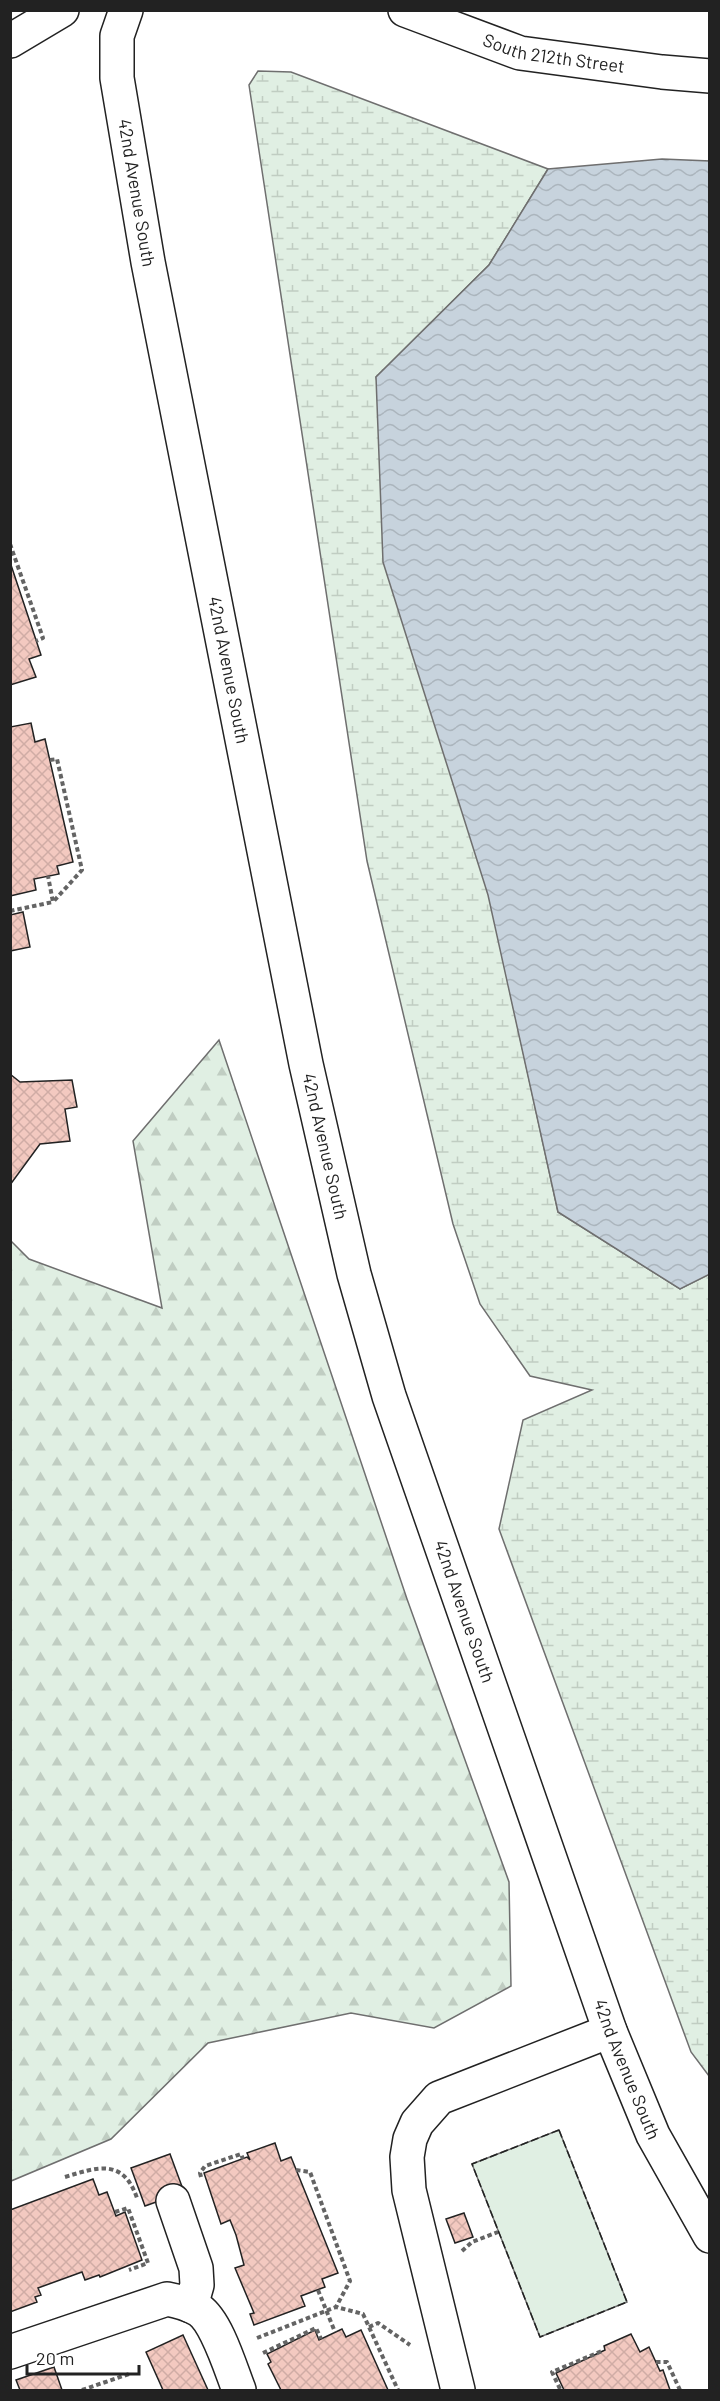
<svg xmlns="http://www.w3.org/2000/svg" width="720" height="2401" viewBox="0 0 720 2401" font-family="Barlow,sans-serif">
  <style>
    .forest { fill: url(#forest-firs); stroke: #6f6f6f; stroke-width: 1.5 }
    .wetland { fill: url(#wetland-marsh); stroke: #6f6f6f; stroke-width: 1.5 }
    .green { fill: #e0efe3; stroke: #6f6f6f; stroke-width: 1.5 }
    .water { fill: url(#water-waves); stroke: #6f6f6f; stroke-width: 1.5 }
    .building { fill: url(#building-cross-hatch); stroke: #222; stroke-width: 1.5 }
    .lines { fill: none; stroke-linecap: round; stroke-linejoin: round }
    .minor-casing { stroke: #222; stroke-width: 36 }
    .major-casing { stroke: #222; stroke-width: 36 }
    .path { stroke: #646464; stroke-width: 4; stroke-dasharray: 4.5 3; stroke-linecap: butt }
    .minor { stroke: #fff; stroke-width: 33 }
    .major { stroke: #fff; stroke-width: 33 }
    .fence { stroke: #222; stroke-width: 1.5; stroke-dasharray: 8 3; stroke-linecap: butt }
    .labels { text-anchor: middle; stroke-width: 4.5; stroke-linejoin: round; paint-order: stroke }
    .street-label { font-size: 18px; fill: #222; stroke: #fff }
  </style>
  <defs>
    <pattern id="forest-firs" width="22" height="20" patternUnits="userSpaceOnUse" patternTransform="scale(1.5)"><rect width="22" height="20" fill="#e0efe3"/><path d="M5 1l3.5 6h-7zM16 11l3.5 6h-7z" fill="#c0cdc2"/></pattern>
    <pattern id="wetland-marsh" width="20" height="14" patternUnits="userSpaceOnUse" patternTransform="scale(1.5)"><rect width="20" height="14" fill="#e0efe3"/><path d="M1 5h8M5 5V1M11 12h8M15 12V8" fill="none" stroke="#c0cdc2"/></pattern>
    <pattern id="water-waves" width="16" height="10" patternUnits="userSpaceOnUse" patternTransform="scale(1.5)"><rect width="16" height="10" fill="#c7d3dd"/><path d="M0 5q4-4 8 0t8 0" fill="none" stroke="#abb5bd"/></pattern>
    <pattern id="building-cross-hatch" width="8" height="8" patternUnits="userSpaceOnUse" patternTransform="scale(1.5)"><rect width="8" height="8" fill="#f3c9c0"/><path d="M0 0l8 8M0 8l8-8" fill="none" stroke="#d0aca5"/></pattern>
  </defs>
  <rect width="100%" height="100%" fill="#fff"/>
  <polygon class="forest" points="219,1040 407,1599 509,1882 511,1986 434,2028 351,2013 208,2043 111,2139 11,2181 11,1241 29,1259 162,1308 133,1141"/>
  <polygon class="wetland" points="258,71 291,72 548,169 489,265 376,377 558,1212 680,1289 709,1274 709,2076 691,2052 499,1529 523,1420 592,1390 530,1376 480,1304 453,1224 367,861 249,85"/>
  <polygon class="green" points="559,2130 627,2302 540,2337 472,2164"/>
  <polygon class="water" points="662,159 710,161 710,1274 680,1289 558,1212 488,895 383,562 376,377 489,265 548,169"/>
  <g class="building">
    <polygon points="10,562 41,655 29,659 36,677 10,685"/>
    <polygon points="31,723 35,742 45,739 73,862 57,866 59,874 34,879 36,890 10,896 10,727"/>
    <polygon points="23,912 30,947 10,951 10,915"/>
    <polygon points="10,1074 20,1082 72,1080 77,1107 65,1109 70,1141 40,1144 10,1185"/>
    <polygon points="275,2143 281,2161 291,2157 338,2273 322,2279 325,2287 301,2296 305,2306 254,2325 250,2314 254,2313 235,2268 244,2265 236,2235 230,2220 221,2224 204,2173 247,2157 250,2160 247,2153"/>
    <polygon points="170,2154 184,2192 145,2206 131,2168"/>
    <polygon points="93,2179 99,2195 107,2192 116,2216 125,2212 142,2260 100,2277 99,2275 85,2280 82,2272 38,2288 41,2295 35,2297 37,2302 10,2312 10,2210"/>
    <polygon points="464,2213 473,2237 455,2243 446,2219"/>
    <polygon points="342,2329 346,2337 361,2330 388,2390 281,2390 268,2364 271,2362 267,2354 315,2330 319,2340"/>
    <polygon points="631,2334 640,2352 649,2347 660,2371 663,2370 670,2390 564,2390 556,2373 605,2350 604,2346"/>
    <polygon points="183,2335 208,2390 163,2390 146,2352"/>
    <polygon points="54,2367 62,2390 20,2390 16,2380"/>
  </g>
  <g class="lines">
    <defs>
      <g id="minor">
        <path id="s1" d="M 126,10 L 117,36 L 117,78 L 148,262 L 306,1064 L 354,1274 L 389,1396 L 610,2031 L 653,2135 L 710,2236"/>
        <polyline points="10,41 62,10"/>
        <polyline points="173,2201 196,2268 197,2285 191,2306"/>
        <path d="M 10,2352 L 167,2299 C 178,2301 189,2304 199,2310 C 217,2322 231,2370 239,2390"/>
        <polyline points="458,2390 409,2190 407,2157 410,2139 417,2123 439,2098 610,2031"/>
      </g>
      <g id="major">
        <path id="s2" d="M 405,10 L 520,53 L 662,72 L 710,76"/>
      </g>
    </defs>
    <use href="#minor" class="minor-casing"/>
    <use href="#major" class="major-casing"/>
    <g class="path">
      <polyline points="10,544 43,638 36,641"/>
      <polyline points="50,760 57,759 82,870 53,902"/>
      <polyline points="10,911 53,902 48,876"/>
      <polyline points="296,2170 310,2172 350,2281 336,2307"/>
      <path d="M 65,2177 C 98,2167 123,2158 137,2198"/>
      <polyline points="201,2177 200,2173 205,2166 241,2154 243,2159"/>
      <polyline points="115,2212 128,2208 148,2263 129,2270"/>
      <polyline points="462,2251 472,2242 498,2232"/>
      <polyline points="318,2290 335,2332"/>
      <polyline points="369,2327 378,2323 410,2345"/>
      <polyline points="257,2338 336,2307 363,2314 398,2390"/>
      <polyline points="263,2353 316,2328 321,2339"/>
      <polyline points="656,2362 667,2362 680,2390"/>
      <polyline points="560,2389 552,2372 602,2351"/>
      <polyline points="82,2390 129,2374"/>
    </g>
    <use href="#minor" class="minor"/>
    <use href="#major" class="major"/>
    <polygon class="fence" points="559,2130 627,2302 540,2337 472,2164"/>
  </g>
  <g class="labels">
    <g class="street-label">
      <text dy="6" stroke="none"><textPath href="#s2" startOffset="156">South 212th Street</textPath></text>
      <text dy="6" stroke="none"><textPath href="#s1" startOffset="186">42nd Avenue South</textPath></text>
      <text dy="6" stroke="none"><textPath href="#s1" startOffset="672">42nd Avenue South</textPath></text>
      <text dy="6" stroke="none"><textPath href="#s1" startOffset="1158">42nd Avenue South</textPath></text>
      <text dy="6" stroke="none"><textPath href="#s1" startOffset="1644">42nd Avenue South</textPath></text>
      <text dy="6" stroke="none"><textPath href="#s1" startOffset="2130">42nd Avenue South</textPath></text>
    </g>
  </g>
  <rect width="720" height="2401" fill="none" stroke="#222222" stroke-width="24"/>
  <path d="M27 2365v9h112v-9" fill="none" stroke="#222222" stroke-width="3"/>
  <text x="36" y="2365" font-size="18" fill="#222222" stroke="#ffffff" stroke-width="4.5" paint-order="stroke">20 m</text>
</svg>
